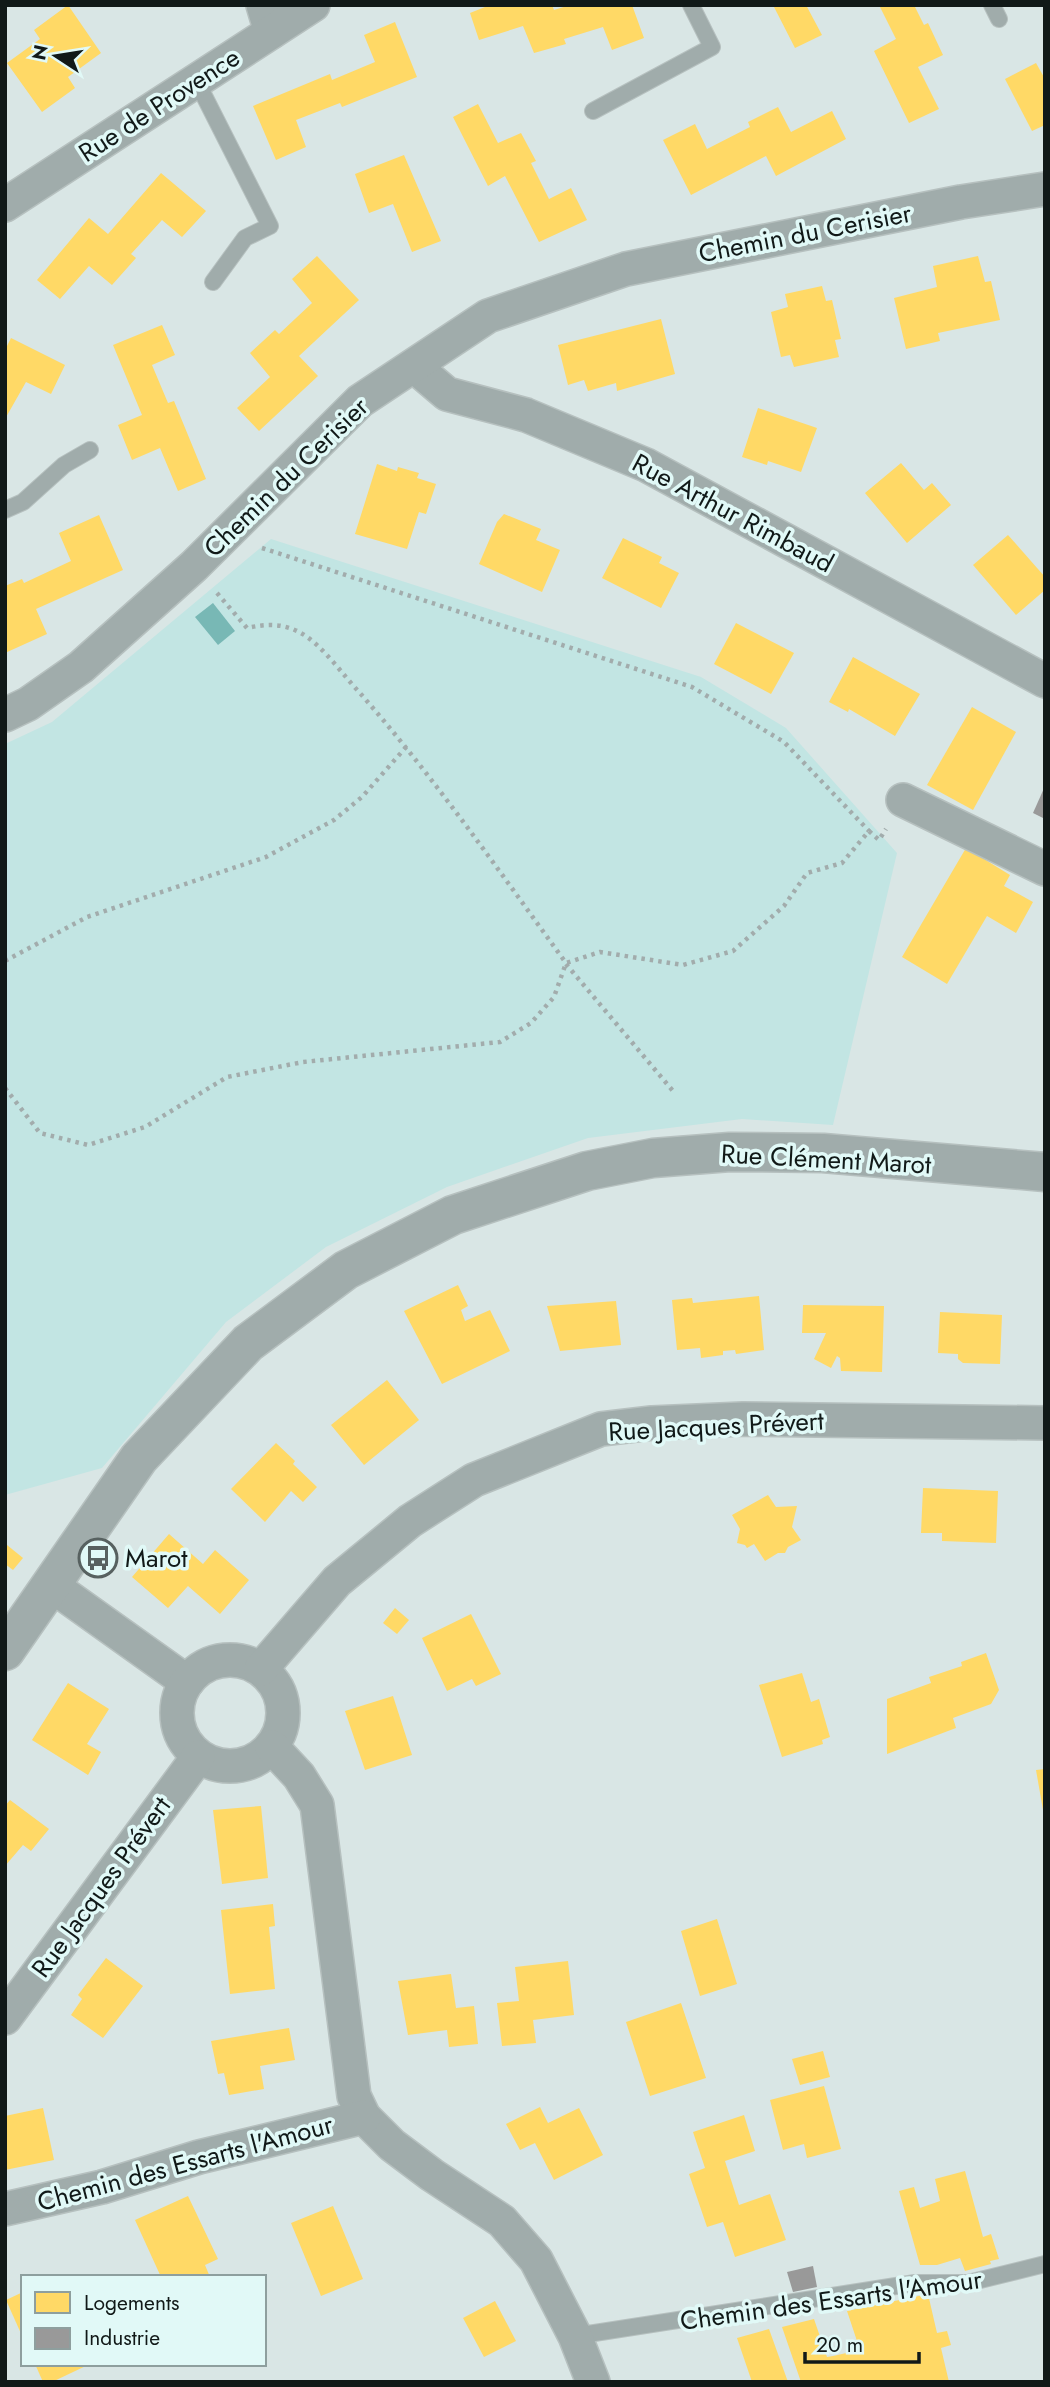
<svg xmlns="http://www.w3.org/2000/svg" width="1050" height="2387" viewBox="0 0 1050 2387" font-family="Jost,sans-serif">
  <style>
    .green { fill: #c2e5e3 }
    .water { fill: #78b8b5 }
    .homes { fill: #ffd966 }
    .industry { fill: #999 }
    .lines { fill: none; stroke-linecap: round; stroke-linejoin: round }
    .service-casing { stroke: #b6c0bf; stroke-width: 18 }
    .minor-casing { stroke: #b6c0bf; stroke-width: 36 }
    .tertiary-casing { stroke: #b6c0bf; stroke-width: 41 }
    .path { stroke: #a2acac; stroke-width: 4.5; stroke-dasharray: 3.5 5; stroke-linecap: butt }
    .service { stroke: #a0acab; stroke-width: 16 }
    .minor { stroke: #a0acab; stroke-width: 33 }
    .tertiary { stroke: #a0acab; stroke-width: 38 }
    .labels { text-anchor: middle; stroke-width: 7; stroke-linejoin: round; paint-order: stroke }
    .street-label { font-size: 26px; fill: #111918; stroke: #e1f9f7 }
    .poi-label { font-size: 26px; fill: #111918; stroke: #e1f9f7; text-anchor: start }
  </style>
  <rect width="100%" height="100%" fill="#d9e6e5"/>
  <polygon class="green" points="271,539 701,677 786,728 897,853 833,1125 742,1119 588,1138 447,1187 326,1247 226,1322 102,1468 5,1495 5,744 52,722"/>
  <polygon class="water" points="213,603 235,631 218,645 195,617"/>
  <g class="homes">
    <polygon points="68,5 101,53 68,77 75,88 42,112 7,63 40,39 34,30"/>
    <polygon points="490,5 552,5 554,10 570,5 632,5 644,38 612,50 603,27 564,39 566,44 534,53 523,26 479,40 470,13"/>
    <polygon points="773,5 806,5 822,35 795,48"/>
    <polygon points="879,5 914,5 924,25 928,23 943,55 918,67 939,109 909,123 874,51 896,39"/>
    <polygon points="395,22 417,77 342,107 340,103 296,120 306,147 276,160 253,106 330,74 332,80 375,62 364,35"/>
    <polygon points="1036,63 1045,79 1045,125 1032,131 1005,79"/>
    <polygon points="478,104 498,143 521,133 536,161 531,163 549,199 571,188 587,220 539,242 505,176 488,186 453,117"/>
    <polygon points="778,107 791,132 832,111 846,139 776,176 766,156 691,195 663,140 695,124 707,149 750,127 748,122"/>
    <polygon points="404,155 441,241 412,252 393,204 369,213 355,174"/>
    <polygon points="161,173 206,211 182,237 162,220 131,254 136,258 112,285 89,266 60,299 37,280 89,218 108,234"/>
    <polygon points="317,256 359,300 299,356 318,376 259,431 237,408 270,377 250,353 275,330 279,334 312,303 292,279"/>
    <polygon points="978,256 985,282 991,281 1000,320 938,333 940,341 906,349 894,298 937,287 933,266"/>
    <polygon points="822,286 826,301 832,300 841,339 835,340 839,357 794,367 790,355 781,357 771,312 788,307 785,294"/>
    <polygon points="661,319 675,374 617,391 616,383 588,391 584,380 568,385 558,345"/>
    <polygon points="162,325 175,355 152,365 168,403 174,401 206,479 178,491 160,448 132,460 118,425 142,415 113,345"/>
    <polygon points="11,338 65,365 51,394 26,382 5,419 5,350"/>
    <polygon points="758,408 817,428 801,472 768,461 767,465 742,457"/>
    <polygon points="901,463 924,490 932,483 951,505 907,543 865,493"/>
    <polygon points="377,464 397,471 398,467 419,473 417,478 436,484 426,514 419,512 407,549 355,534"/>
    <polygon points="504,514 541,529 536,540 560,550 542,592 479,564 497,522"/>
    <polygon points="99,515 123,570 36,609 47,634 5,653 5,586 22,579 24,583 71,561 59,533"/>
    <polygon points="1008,535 1045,577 1045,590 1016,615 973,565"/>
    <polygon points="623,538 662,557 659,563 679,573 661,608 602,578"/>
    <polygon points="736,623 794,653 771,694 714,664"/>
    <polygon points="853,657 920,694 895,736 849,709 848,712 829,702"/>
    <polygon points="972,707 1016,732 973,810 927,785"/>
    <polygon points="966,848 1010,875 1004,886 1033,902 1016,933 987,916 947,984 902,957"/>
    <polygon points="458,1285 468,1306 461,1310 465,1321 490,1310 510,1351 442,1384 404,1311"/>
    <polygon points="759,1296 764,1350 736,1354 735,1350 723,1351 723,1355 701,1358 700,1348 677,1350 672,1300 692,1298 693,1303"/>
    <polygon points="616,1301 621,1345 560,1351 547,1306"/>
    <polygon points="803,1305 884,1306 882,1372 841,1371 840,1358 837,1356 831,1368 814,1359 826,1333 802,1333"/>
    <polygon points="940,1312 1002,1315 1000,1364 963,1363 958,1359 958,1354 938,1353"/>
    <polygon points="387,1380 419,1420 364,1465 331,1425"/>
    <polygon points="276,1443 295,1461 293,1464 317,1487 303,1502 291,1491 265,1522 231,1489"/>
    <polygon points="923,1488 998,1491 996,1543 942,1541 942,1533 921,1533"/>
    <polygon points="768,1495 776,1507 797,1506 792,1527 801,1540 788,1547 785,1553 778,1553 765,1561 754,1544 747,1548 745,1545 737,1543 740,1529 732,1515"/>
    <polygon points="169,1534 203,1564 215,1550 249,1580 220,1614 188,1586 168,1608 132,1577"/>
    <polygon points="7,1545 23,1558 13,1570 5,1564"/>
    <polygon points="395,1608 409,1620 397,1634 383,1623"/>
    <polygon points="471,1614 501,1674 476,1686 472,1679 447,1691 422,1638"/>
    <polygon points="986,1653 999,1690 991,1704 953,1718 956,1728 887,1754 887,1699 931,1683 929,1677 962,1666 961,1662"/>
    <polygon points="802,1673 811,1702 819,1699 830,1737 822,1740 823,1744 782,1757 759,1685"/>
    <polygon points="68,1683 109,1709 87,1744 101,1752 88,1775 32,1740"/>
    <polygon points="393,1696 412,1755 365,1770 345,1711"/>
    <polygon points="1045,1769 1045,1810 1043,1810 1036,1770"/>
    <polygon points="10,1800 49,1829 31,1851 23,1845 5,1866 5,1806"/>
    <polygon points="261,1806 268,1878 222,1884 213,1810"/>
    <polygon points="273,1904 275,1926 269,1927 275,1989 230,1994 221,1910"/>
    <polygon points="717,1919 737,1984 700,1996 681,1931"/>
    <polygon points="106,1958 143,1986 103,2038 71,2015 82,1999 78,1995"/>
    <polygon points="568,1961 574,2015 533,2020 536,2043 502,2046 497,2003 519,2001 515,1967"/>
    <polygon points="451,1974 456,2008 474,2006 478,2044 449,2047 447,2030 408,2035 398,1981"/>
    <polygon points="681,2003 706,2078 650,2096 626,2022"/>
    <polygon points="289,2028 295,2060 260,2066 264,2089 229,2095 224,2073 218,2074 211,2041"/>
    <polygon points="823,2051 830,2077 800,2085 792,2059"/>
    <polygon points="824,2086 841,2149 807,2158 804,2144 783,2150 770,2100"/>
    <polygon points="540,2107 548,2123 579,2108 603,2155 554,2180 535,2143 520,2150 506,2124"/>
    <polygon points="43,2108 54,2160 5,2170 5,2116"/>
    <polygon points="744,2115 755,2151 725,2161 739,2205 770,2194 786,2240 735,2257 723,2222 707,2227 689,2174 705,2168 693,2132"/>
    <polygon points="965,2171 983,2237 991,2234 999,2259 990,2261 991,2264 965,2271 960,2258 937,2265 920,2265 899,2191 914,2187 920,2208 940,2201 935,2179"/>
    <polygon points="188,2196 218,2259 205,2265 210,2277 161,2277 135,2220"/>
    <polygon points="333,2206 363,2279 321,2296 291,2223"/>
    <polygon points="23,2292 23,2338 6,2300"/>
    <polygon points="928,2294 937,2333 947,2331 951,2345 941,2348 949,2382 801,2382 782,2327 814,2319 827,2357 833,2356 860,2350 847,2311"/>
    <polygon points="495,2301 516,2341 484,2357 463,2318"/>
    <polygon points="769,2329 788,2382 752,2382 737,2338"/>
    <polygon points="35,2364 90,2364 52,2382 43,2382"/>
  </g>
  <g class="industry">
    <polygon points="1045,786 1045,819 1033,813"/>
    <polygon points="813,2266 817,2287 793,2292 787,2272"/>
  </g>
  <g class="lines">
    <defs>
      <g id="service">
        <polyline points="992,5 999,19"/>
        <polyline points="196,80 270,226 245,238 213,282"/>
        <polyline points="593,111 712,47 691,5"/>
        <polyline points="5,510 23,502 64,465 90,450"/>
        <polyline points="575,2336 915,2283 968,2283 1045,2264"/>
      </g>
      <g id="minor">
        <polyline points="263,5 271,32"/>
        <polyline points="5,205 313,5"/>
        <polyline points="414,366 447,394 526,415 646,465 1045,681"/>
        <polyline points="5,715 28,704 81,667 194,566 360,401 488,316 626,269 961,202 1045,189"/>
        <polyline points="903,800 1045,869"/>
        <polyline points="51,1585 187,1682"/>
        <circle cx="230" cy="1713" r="53"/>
        <polyline points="261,1669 337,1581 410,1521 474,1480 601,1429 652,1423 743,1419 1045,1423"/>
        <polyline points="272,1747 299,1776 317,1805 354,2096 364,2117 392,2145 432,2175 502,2221 536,2260 575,2336 593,2382"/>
        <polyline points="5,2018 198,1757"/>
        <polyline points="5,2209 102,2187 199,2157 364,2117"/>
      </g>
      <polyline id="tertiary" points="5,1651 139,1458 248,1343 346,1270 453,1215 587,1171 653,1158 730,1152 823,1153 1045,1172"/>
    </defs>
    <use href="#service" class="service-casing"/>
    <use href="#minor" class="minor-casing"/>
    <use href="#tertiary" class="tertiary-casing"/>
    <g class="path">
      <polyline points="262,548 692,687 784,742 869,831"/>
      <path d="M 217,593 L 247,628 C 265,624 282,623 299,632 C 321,643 342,674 359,692 C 434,777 499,871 566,963 L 600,952 L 683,965 L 733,951 L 784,906 L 807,873 L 842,863 L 869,831 L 879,840 L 886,829"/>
      <polyline points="5,961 87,917 266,857 334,820 362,797 407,746"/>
      <polyline points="566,964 673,1091"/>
      <polyline points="5,1088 40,1133 88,1145 145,1127 227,1077 303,1062 500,1042 531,1023 554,997 566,963"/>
    </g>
    <use href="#service" class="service"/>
    <use href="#minor" class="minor"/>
    <use href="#tertiary" class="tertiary"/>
  </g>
  <defs>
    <symbol id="bus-ring" viewBox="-11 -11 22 22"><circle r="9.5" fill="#e1f9f7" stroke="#576160" stroke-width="1.5"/><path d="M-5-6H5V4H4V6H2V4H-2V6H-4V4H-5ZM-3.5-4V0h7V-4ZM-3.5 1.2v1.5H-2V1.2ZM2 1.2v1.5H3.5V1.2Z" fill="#576160"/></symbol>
  </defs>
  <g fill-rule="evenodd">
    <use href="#bus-ring" x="76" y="1536" width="44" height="44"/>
  </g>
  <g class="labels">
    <g class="street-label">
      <text transform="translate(159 105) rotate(-33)" y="9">Rue de Provence</text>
      <text transform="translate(805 233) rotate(-11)" y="9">Chemin du Cerisier</text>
      <text transform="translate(286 477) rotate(-44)" y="9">Chemin du Cerisier</text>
      <text transform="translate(733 513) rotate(28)" y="9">Rue Arthur Rimbaud</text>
      <text transform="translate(826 1159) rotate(3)" y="9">Rue Clément Marot</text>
      <text transform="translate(716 1426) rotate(-3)" y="9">Rue Jacques Prévert</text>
      <text transform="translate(101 1887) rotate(-54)" y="9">Rue Jacques Prévert</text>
      <text transform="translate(185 2163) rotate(-15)" y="9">Chemin des Essarts l'Amour</text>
      <text transform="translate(831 2300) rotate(-8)" y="9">Chemin des Essarts l'Amour</text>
    </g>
    <g class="poi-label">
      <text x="125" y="1567">Marot</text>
    </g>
  </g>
  <rect width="1050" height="2387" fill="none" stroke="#111918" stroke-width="14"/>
  <rect x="21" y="2275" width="245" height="91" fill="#e1f9f7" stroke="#8e9f9e" stroke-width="2"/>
  <rect x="35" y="2292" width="35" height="21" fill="#ffd966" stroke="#8e9f9e" stroke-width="2"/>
  <text x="84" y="2310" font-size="21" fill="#111918">Logements</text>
  <rect x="35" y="2328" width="35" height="21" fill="#999999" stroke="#8e9f9e" stroke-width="2"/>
  <text x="84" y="2345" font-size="21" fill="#111918">Industrie</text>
  <g transform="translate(56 56) rotate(282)" stroke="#e1f9f7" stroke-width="5" paint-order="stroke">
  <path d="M0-5L12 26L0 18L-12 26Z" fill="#111918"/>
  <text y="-10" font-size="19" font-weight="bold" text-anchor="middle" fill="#111918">N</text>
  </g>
  <path d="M805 2352v10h114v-10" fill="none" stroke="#111918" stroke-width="3.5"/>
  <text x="816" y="2352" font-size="21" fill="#111918" stroke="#e1f9f7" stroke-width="5" paint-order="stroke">20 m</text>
</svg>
